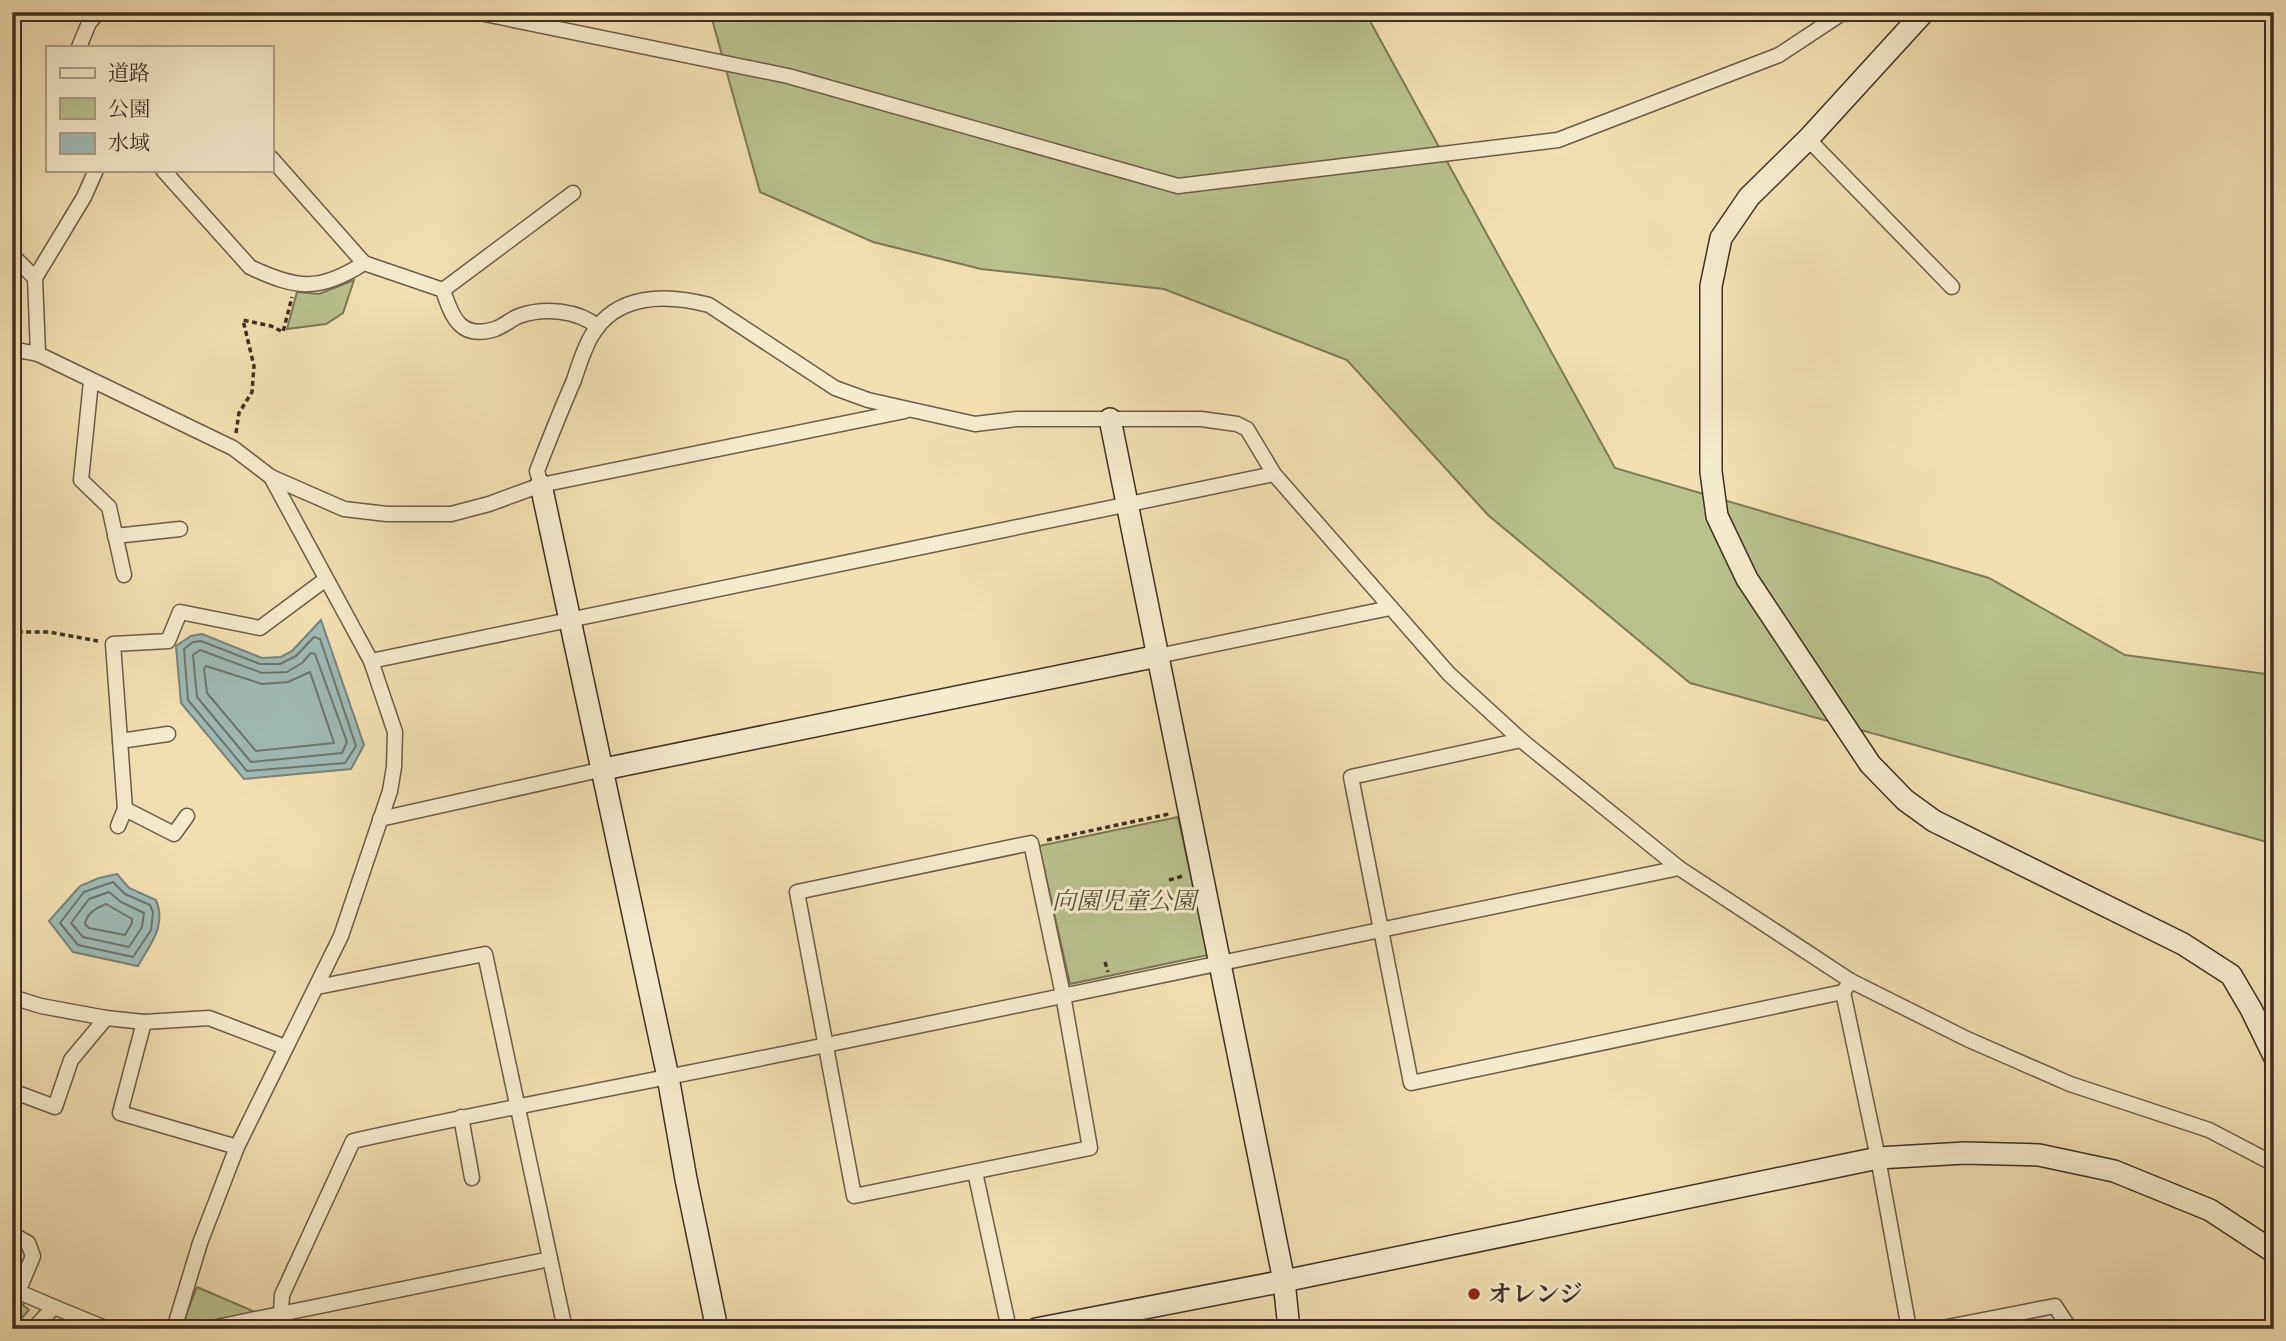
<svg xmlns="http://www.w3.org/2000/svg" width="2286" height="1341" viewBox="0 0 2286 1341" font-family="Alegreya,'Noto Serif JP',serif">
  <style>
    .green { fill: #b9c28d; stroke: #7c785a; stroke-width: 2 }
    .water { fill: #9ebbb6; stroke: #78837d; stroke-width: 2 }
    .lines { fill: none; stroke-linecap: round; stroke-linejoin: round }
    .shore { stroke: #6e746e; stroke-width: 2 }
    .street-casing { stroke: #6c5a4a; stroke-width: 17 }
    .secondary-casing { stroke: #3f2e27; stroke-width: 24 }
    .path { stroke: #3f2e27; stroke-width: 3.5; stroke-dasharray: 5 3.5; stroke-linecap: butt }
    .street { stroke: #f7ebcd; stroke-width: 14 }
    .secondary { stroke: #f7ebcd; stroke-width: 21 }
    .poi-dot { fill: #8f2418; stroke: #f7ebcd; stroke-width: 2.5 }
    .labels { text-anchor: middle; stroke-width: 6; stroke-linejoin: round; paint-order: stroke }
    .park-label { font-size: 24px; font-style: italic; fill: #574c3b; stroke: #f7ebcd }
    .poi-label { font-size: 24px; font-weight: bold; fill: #3f2e27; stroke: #f7ebcd; text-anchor: start }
  </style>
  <rect width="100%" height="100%" fill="#f3e0b2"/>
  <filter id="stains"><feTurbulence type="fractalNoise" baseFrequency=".00286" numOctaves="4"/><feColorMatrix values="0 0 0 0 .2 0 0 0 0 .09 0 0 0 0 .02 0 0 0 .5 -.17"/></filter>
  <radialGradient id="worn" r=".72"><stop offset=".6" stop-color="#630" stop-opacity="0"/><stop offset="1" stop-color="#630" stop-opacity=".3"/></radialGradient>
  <g class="green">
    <polygon points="710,12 1365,12 1615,468 1989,578 2125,655 2274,675 2274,844 1690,683 1488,515 1347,360 1164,289 981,269 873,242 760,192"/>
    <polygon points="354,280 343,313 326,324 287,329 297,292 319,294"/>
    <polygon points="1178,817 1208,955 1070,984 1039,846"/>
    <polygon points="197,1287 255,1312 192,1325 185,1318"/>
    <polygon points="20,1302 29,1310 12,1329 12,1313"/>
  </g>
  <g class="water">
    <polygon points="321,620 364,745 351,769 244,779 181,703 176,646 191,636 202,634 262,658 281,657 292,651"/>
    <path d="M 117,874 L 129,888 L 156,900 C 167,926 150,944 138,966 L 73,952 L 49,921 L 80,886 L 99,878 Z"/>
  </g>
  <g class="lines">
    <g class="shore">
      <polygon points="314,637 320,639 356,746 345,763 247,771 188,700 184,649 193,642 201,641 260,664 280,664 296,656"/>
      <polygon points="200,650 262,673 287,672 302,663 311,653 315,654 347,742 342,753 251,762 197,697 193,655"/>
      <polygon points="206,666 262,684 288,682 310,672 334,743 256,751 207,693 204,669"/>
      <polygon points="113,882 125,894 150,905 153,912 151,930 133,957 78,945 60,923 84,892"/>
      <polygon points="109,892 121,902 144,913 142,927 129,947 83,937 71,923 89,899"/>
      <path d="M 106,904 L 132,919 L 132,923 L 125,935 L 89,928 L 85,924 C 86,914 97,907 106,904 Z"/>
    </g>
    <defs>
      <g id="street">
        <polyline points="475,12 788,76 1178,186 1558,140 1779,55 1844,12"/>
        <polyline points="79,47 89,23 98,12"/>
        <polyline points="1808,139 1952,287"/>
        <path d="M 271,158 L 364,263 L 443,290 C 452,318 461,340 495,329 C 504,326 511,319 519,316 C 544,307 578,310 598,327"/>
        <path d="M 163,170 L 250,267 C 296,289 320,292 364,263"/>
        <polyline points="12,255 35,278"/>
        <polyline points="443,290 573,193"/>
        <polyline points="12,349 38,354 233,448 271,477 344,509 387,514 451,514 489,504 541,485 905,411"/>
        <polyline points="38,354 35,278 84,197 96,170"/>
        <polyline points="91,381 81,480 109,507 124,575"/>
        <path d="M 541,485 L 537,471 C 549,440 561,410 574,380 C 579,365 584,348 592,335 C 617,293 667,294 709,305 L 835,388 L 868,400 L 975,424 L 1017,419 L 1201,419 L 1237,424 L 1247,429 L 1274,474 L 1449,674 L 1521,740 L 1679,868 L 1851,981 L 1967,1039 L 2070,1084 L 2209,1130 L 2274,1164"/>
        <polyline points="115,536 180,529"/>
        <polyline points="1158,656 1390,608"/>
        <polyline points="371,661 1274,474"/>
        <polyline points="1521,740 1351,777 1411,1083 1843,992 1851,981"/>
        <polyline points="120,741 168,734"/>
        <polyline points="187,816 174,834 125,809 113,644 168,641 180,612 260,628 326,579"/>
        <polyline points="380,819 604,769"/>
        <polyline points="118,826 125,809"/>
        <polygon points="1031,843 1063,995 1090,1148 854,1196 797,892"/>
        <polyline points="317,987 485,954 565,1329"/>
        <polyline points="1843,992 1878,1158 1909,1329"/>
        <polyline points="12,997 41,1006 106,1018 144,1022 209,1018 285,1047"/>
        <polyline points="144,1022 120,1113 237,1147"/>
        <polyline points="12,1091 55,1107 71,1060 106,1018"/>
        <polyline points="461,1117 472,1178"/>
        <polyline points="975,1172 1009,1329"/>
        <polyline points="12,1234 28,1243 33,1256 18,1292"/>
        <polyline points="12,1289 54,1307"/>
        <path d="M 281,1312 L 282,1295 L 353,1141 C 511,1106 669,1078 826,1045 C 1110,986 1394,925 1679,868"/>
        <polyline points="33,1329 54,1307 108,1329"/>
        <polyline points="174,1329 200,1243 237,1147 341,936 390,791 394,767 395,732 371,661 271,477"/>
        <polyline points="207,1329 550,1259"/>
        <polyline points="1937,1329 2055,1306 2070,1329"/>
      </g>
      <g id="secondary">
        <polyline points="1924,12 1808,139 1749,197 1721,238 1711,286 1711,472 1717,516 1747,579 1870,764 1905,800 1934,821 2183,944 2231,975 2251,1009 2274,1056"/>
        <polyline points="1110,419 1284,1281 1289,1329"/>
        <polyline points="541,485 668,1077 686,1179 717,1329"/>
        <polyline points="604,769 1158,656"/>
        <polyline points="1036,1329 1284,1281 1878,1158 1965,1153 2039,1155 2114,1171 2210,1210 2274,1252"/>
      </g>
    </defs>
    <use href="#street" class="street-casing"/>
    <use href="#secondary" class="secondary-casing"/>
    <g class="path">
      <polyline points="236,433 239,413 252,392 254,366 243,320 271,326 283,332 292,297"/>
      <polyline points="12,624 22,632 49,632 98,641"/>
      <polyline points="1047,840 1169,814"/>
      <polyline points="1169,880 1183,876"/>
      <polyline points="1105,962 1108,972"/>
    </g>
    <use href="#street" class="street"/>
    <use href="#secondary" class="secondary"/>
  </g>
  <circle class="poi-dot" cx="1474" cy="1294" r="7"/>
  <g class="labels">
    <g class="park-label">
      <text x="1124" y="909">向園児童公園</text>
    </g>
    <g class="poi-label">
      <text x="1488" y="1302">オレンジ</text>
    </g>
  </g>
  <rect width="2286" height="1341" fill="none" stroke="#f3e0b2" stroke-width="42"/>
  <rect x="14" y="14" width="2258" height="1313" fill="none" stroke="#3f2e27" stroke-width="3.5"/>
  <rect x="21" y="21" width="2244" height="1299" fill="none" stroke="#3f2e27" stroke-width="2"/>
  <rect x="46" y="46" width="228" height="126" fill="#f7ebcd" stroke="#ad9f8b" stroke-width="2"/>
  <rect x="60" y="68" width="35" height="10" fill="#f7ebcd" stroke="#ad9f8b" stroke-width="2"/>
  <text x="108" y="80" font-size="21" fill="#3f2e27">道路</text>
  <rect x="60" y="98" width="35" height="21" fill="#b9c28d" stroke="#ad9f8b" stroke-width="2"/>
  <text x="108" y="116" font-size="21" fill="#3f2e27">公園</text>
  <rect x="60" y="133" width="35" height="21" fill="#9ebbb6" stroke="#ad9f8b" stroke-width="2"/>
  <text x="108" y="150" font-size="21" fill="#3f2e27">水域</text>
  <rect width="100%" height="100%" filter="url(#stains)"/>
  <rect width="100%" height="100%" fill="url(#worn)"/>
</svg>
